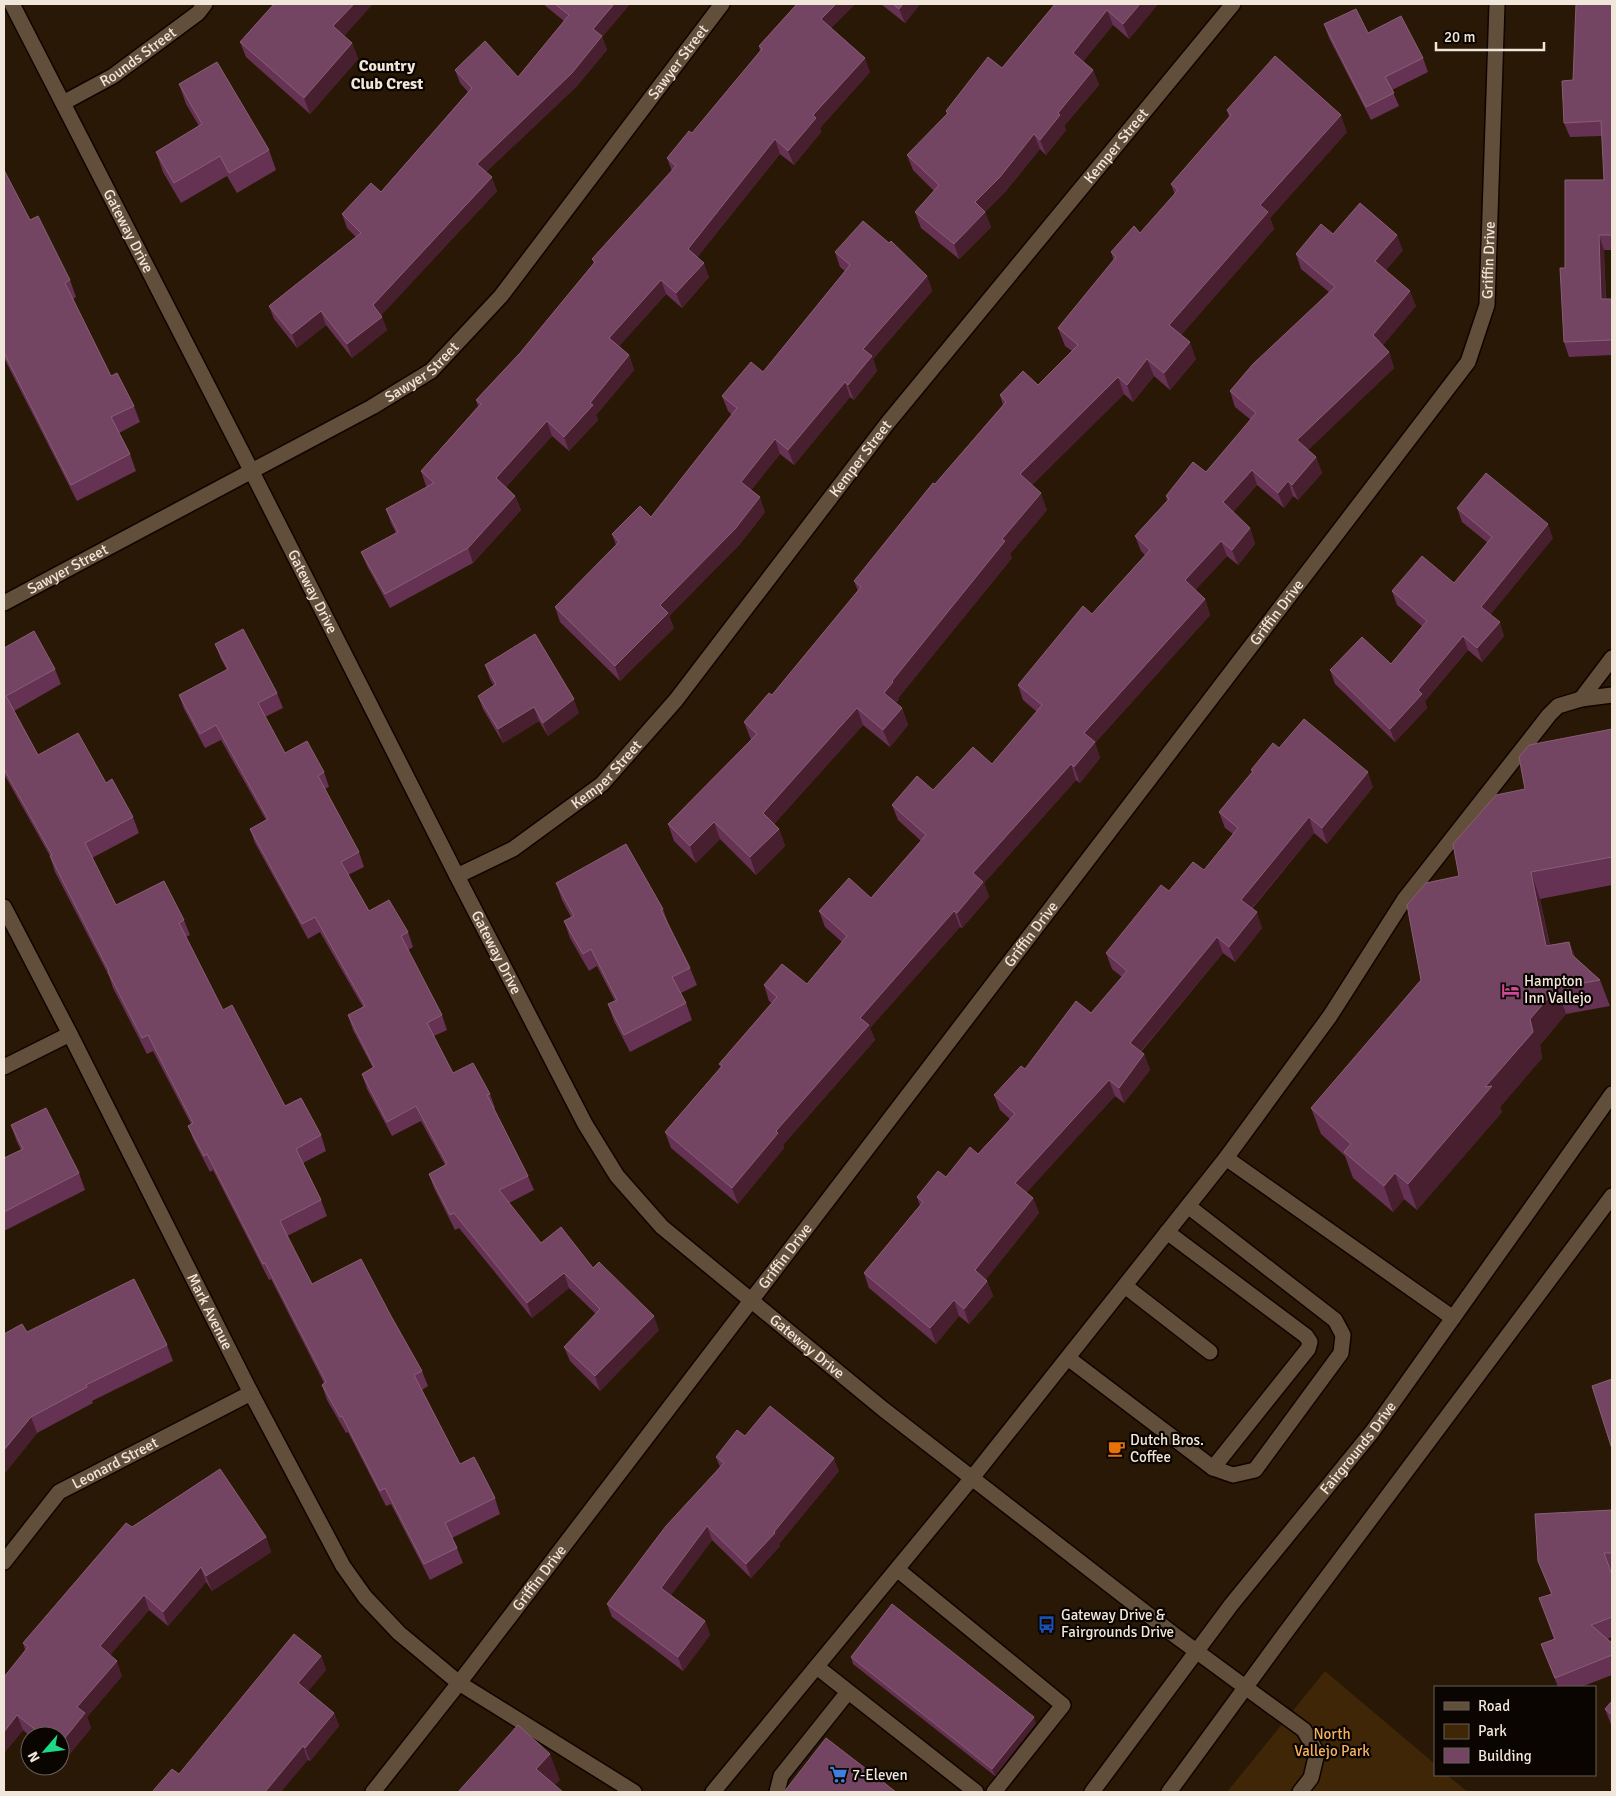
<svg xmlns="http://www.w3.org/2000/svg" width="1616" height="1796" viewBox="0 0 1616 1796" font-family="Signika,sans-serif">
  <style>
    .green { fill: #3e2606 }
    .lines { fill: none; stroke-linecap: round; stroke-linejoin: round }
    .service-casing { stroke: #100400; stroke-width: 18 }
    .minor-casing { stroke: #100400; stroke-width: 18 }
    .secondary-casing { stroke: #100400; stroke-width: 18 }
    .service { stroke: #624f3b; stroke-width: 15 }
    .minor { stroke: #624f3b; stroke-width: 15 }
    .secondary { stroke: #624f3b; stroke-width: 15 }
    .wall { fill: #663254 }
    .shaded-wall { fill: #471f2e }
    .building { fill: #744562; stroke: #885e75 }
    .labels { text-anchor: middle; stroke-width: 4.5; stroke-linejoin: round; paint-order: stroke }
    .street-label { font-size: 15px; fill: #f1e6da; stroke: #0b0501 }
    .poi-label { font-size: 15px; fill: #f1e6da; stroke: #0b0501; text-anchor: start }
    .park-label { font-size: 15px; fill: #f5b160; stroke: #0b0501 }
    .neighbourhood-label { font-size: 16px; font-weight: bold; fill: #f1e6da; stroke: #0b0501 }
  </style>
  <rect width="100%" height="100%" fill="#281805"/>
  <polygon class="green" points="1325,1671 1435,1764 1435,1775 1447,1775 1468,1792 1227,1792"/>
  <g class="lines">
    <defs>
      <g id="service">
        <polyline points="1612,658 1581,699 1612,695"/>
        <polyline points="1226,1158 1453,1318"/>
        <polyline points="1188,1206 1335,1320 1343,1335 1341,1353 1255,1470 1233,1475 1213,1468"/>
        <polyline points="1125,1286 1210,1352"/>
        <polyline points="1068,1358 1213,1468 1308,1349 1310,1342 1306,1336 1167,1232"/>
        <polyline points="898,1570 1063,1705 994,1792"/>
        <polyline points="817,1667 976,1792"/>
        <polyline points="459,1683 634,1792"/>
        <polyline points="1245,1687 1304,1730 1317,1753 1311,1778 1300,1792"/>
        <polyline points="713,1792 972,1478 1226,1158 1330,1016 1404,900 1549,715 1558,706 1581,699"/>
        <polyline points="777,1792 781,1776 848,1692"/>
      </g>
      <g id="minor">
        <path id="s1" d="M 12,4 L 252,472 L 457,876 L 585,1124 L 617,1176 L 662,1227 L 883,1409 L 1173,1634 L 1245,1687"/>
        <path id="s2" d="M 63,103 L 113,76 L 198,13 L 205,4"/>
        <path id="s3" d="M 4,603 L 372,407 L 431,371 L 501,296 L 722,4"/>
        <path id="s4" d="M 457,876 L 513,849 L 602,784 L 676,700 L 886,425 L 1233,4"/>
        <path id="s5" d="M 4,907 L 70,1034 L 251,1393 L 343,1566 L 365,1597 L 399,1633 L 459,1683"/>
        <polyline points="4,1067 70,1034"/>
        <path id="s6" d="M 4,1562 L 59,1492 L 251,1393"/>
        <path id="s7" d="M 373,1792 L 459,1683 L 1468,362 L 1487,305 L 1497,4"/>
      </g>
      <g id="secondary">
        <path id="s8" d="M 1092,1792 L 1231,1605 L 1372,1432 L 1612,1094"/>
        <polyline points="1169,1792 1283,1636 1612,1196"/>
      </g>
    </defs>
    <use href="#service" class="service-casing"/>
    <use href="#minor" class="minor-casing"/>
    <use href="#secondary" class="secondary-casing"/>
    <use href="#service" class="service"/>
    <use href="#minor" class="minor"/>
    <use href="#secondary" class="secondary"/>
  </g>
  <g class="wall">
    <polygon points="543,4 630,4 602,37 607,50 576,87 486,172 497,191 381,315 387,330 352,358 326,325 297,348 274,319 269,306 356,237 347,228 342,214 381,192 468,92 460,83 455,70 518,77 564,21"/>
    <polygon points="797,4 855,4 831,28 870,72 820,128 821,132 794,165 780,154 697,257 709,277 682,308 666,294 619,346 629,355 634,370 596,415 598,420 569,451 552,436 506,487 515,496 521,510 473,563 390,608 367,566 361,552 396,533 391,523 386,509 427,487 426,486 421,471 478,406 476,400 520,353 594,263 592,259 672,171 667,158 692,133 760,51 759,46"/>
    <polygon points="881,4 920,4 905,23"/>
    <polygon points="1055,4 1158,4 1129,39 1113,25 1083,61 1093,70 1099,85 1064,126 1066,130 1046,155 1040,149 1005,192 985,212 991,227 959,259 921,228 915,212 934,191 913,170 907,155 947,115 946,111 1002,68"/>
    <polygon points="1612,4 1612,250 1604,250 1606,299 1612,299 1612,355 1569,357 1564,342 1565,268 1604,180 1602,136 1570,137 1564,123 1573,80"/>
    <polygon points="1324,24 1368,33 1423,58 1428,72 1392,90 1399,106 1371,120 1329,38"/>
    <polygon points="344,36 352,43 358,59 310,114 246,57 240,42"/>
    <polygon points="179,84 269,150 276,170 237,193 227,176 181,203 163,172 156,152 199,126 186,104"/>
    <polygon points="1227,110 1347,132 1270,218 1274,229 1181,335 1196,359 1170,390 1154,376 1133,402 1124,394 1032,485 1047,510 1010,554 1012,558 899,697 899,699 896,703 902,708 908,725 890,747 863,725 774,824 779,829 785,846 756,875 720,839 696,863 674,841 668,824 751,740 744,722 772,695 858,591 854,581 935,484 1003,405 1000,395 1038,385 1072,351 1065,346 1058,328 1114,261 1111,252 1140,233 1175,195 1171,184 1229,117"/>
    <polygon points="4,170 30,220 70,280 76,297 73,299 111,376 134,406 140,422 119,433 130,454 136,471 77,501 4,358"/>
    <polygon points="1333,234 1403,250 1386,270 1416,306 1382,346 1389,352 1394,368 1308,450 1316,457 1322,473 1298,500 1293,496 1284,508 1257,485 1233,512 1250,528 1255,544 1238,565 1227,556 1195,590 1205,599 1210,615 1095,743 1100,758 1080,783 1076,780 984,883 989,897 962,928 960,927 870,1028 875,1040 783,1145 784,1148 738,1204 671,1148 665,1132 721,1067 719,1064 772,1003 769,1001 764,985 807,984 842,942 825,927 819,911 871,898 921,841 898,820 892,805 933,790 992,764 1037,712 1023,700 1018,685 1092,614 1145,555 1141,551 1135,536 1167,501 1166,496 1206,472 1251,420 1235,407 1230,391 1329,292 1301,269 1296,254"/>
    <polygon points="835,252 927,276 932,291 873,359 877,371 854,400 850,397 794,465 780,454 751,490 765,512 740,544 669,616 674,628 620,681 560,622 555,607 616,545 612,534 651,517 732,415 728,411 722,396 763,372 845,271 840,267"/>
    <polygon points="1457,508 1553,538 1490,615 1504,636 1482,662 1468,650 1425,701 1427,708 1395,742 1335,684 1330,670 1391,664 1422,626 1397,605 1392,591 1454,583 1488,543 1462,522"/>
    <polygon points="215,644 277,693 283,708 265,717 285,753 324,772 329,787 325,789 359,852 364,867 348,875 369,911 408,932 413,947 408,950 442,1015 447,1030 434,1036 453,1073 490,1094 495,1108 494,1109 528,1176 534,1190 509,1203 541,1243 593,1268 659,1330 600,1391 570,1361 564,1347 596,1314 569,1288 532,1318 459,1228 455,1230 434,1188 429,1174 445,1165 421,1121 392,1136 367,1089 362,1074 373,1068 353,1030 348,1015 363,1007 320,932 308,939 255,843 250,829 266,820 221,740 205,748 184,709 179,695 227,670 221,659"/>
    <polygon points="4,648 55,669 61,684 14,711 38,755 106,783 133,817 139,833 92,858 116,905 184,920 190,935 186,937 223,1010 285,1106 321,1135 326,1151 303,1163 321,1200 327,1216 287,1236 312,1284 391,1316 422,1371 428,1386 422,1390 460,1464 495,1498 500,1514 452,1538 457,1548 463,1563 430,1580 391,1504 386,1506 348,1432 346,1433 327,1400 322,1385 324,1383 271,1279 269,1280 213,1170 210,1172 194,1141 188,1126 191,1124 153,1051 147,1054 113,988 109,976 55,872 50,856 4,774"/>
    <polygon points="485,665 579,713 548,736 539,721 503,743 483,709 478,696 494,686 490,679"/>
    <polygon points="1612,729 1612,885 1540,899 1550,945 1569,942 1575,957 1600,980 1610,1006 1566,1014 1540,1045 1542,1058 1500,1107 1502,1112 1417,1210 1404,1199 1393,1212 1353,1178 1345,1156 1321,1134 1311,1108 1421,980 1459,876 1525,789"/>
    <polygon points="1279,748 1373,787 1327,844 1314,833 1252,909 1262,928 1235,962 1223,953 1141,1052 1144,1054 1150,1070 1124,1103 1115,1096 1026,1192 1033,1198 1039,1213 986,1279 987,1281 993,1296 969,1324 959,1316 936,1344 869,1288 864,1273 920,1205 917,1197 978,1154 1010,1119 1000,1110 994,1095 1091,1013 1122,977 1112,969 1106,953 1169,891 1204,870 1233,834 1225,828 1219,812 1252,772 1251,770"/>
    <polygon points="556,883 663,909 669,926 690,968 697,985 681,993 686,1003 692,1020 630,1052 614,1021 608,1004 615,1001 597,966 589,971 570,938 564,921 571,917 562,900"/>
    <polygon points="11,1125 79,1173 85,1190 4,1231 4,1158 21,1150 17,1142"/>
    <polygon points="27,1332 167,1345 173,1361 92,1401 93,1403 37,1433 4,1474"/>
    <polygon points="745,1436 839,1471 779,1544 780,1546 751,1578 712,1540 671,1595 705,1621 710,1635 683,1671 612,1617 607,1604 720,1467 716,1457"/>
    <polygon points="1612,1510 1612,1570 1611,1570 1612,1575 1612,1637 1607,1639 1612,1643 1612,1675 1581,1687 1558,1687 1541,1644 1554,1639 1539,1598 1551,1594 1538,1561"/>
    <polygon points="132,1527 266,1537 271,1552 212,1591 206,1582 168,1626 149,1610 110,1655 122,1676 87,1717 91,1728 63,1762 60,1760 60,1736 30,1736 23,1730 4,1753 25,1650 23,1643"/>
    <polygon points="321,1656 326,1670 308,1691 334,1713 339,1726 310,1761 308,1760 179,1774"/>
    <polygon points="851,1657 1036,1723 995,1776 853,1664"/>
    <polygon points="1612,1701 1612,1727 1605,1709"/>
  </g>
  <g class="shaded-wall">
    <polygon points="354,4 373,4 339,42 333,26"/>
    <polygon points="614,4 630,4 602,37 607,50 576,87 481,177 477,164 593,29"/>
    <polygon points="836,4 855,4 826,33 821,19"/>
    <polygon points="903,4 920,4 905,23 899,9"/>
    <polygon points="1140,4 1158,4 1129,39 1123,24"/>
    <polygon points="1107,10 1113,25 1078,68 1073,53"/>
    <polygon points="352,43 358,59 310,114 304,98"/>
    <polygon points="865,58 870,72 820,128 821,132 794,165 788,151 813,115"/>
    <polygon points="1093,70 1099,85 1064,126 1066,130 1046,155 1040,140 1058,113"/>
    <polygon points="1341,115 1347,132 1270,218 1274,229 1175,342 1169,325 1260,205"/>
    <polygon points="1034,134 1040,149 1005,192 985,212 991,227 959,259 954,244 975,202"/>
    <polygon points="775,139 780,154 693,263 688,249"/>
    <polygon points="492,177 497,191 378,319 373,305"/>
    <polygon points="1397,235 1403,250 1381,276 1375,261"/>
    <polygon points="1599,235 1604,250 1606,314 1601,299"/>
    <polygon points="704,263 709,277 682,308 676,293"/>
    <polygon points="927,276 932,291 873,359 877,371 854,400 848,385 863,349"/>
    <polygon points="661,280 666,294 614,352 609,338"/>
    <polygon points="1410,291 1416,306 1378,351 1373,335"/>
    <polygon points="321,311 326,325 297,348 292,334"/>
    <polygon points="382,317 387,330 352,358 347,344"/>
    <polygon points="1190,342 1196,359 1170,390 1164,373"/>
    <polygon points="1389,352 1394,368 1302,456 1297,440"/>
    <polygon points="629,355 634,370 596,415 598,420 569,451 564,437 590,403"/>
    <polygon points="1147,359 1154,376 1133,402 1127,385"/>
    <polygon points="1118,377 1124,394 1026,491 1020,474"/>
    <polygon points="845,382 850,397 794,465 788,450"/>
    <polygon points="547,421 552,436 501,492 496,478"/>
    <polygon points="775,439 780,454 746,497 741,482"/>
    <polygon points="1316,457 1322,473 1298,500 1292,485"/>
    <polygon points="1252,470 1257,485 1228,518 1223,502"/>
    <polygon points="1288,481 1293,496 1284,508 1278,493"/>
    <polygon points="1041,493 1047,510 1010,554 1012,558 899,697 899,699 890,710 884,693 892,681 1002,539"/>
    <polygon points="515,496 521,510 473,563 468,548"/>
    <polygon points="760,497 765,512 740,544 669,616 674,628 620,681 615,666 660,605"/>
    <polygon points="1548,524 1553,538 1486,620 1481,607"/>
    <polygon points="1250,528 1255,544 1238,565 1232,550"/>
    <polygon points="1221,541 1227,556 1190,596 1185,580"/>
    <polygon points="1205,599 1210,615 1095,743 1100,758 1080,783 1074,767 1084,733"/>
    <polygon points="1500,622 1504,636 1482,662 1477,648"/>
    <polygon points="1463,636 1468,650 1425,701 1427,708 1395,742 1390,729 1418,690"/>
    <polygon points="574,699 579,713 548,736 543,723"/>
    <polygon points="534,707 539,721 503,743 498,729"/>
    <polygon points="857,708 863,725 769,830 763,813"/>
    <polygon points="902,708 908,725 890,747 883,730"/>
    <polygon points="1071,764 1076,780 984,883 989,897 962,928 957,913 973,873"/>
    <polygon points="1368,772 1373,787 1327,844 1322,828"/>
    <polygon points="1309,817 1314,833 1246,915 1241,900"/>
    <polygon points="714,822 720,839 696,863 690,846"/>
    <polygon points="779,829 785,846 756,875 750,857"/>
    <polygon points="1531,872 1540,899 1555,972 1546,946"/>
    <polygon points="954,911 960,927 870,1028 875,1040 783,1145 784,1148 738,1204 732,1188 776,1131 860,1018"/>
    <polygon points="1257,912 1262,928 1235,962 1229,947"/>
    <polygon points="1217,937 1223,953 1135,1058 1130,1043"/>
    <polygon points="1569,942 1578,968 1572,955"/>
    <polygon points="1557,988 1566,1014 1540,1045 1542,1058 1500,1107 1502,1112 1417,1210 1408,1184 1485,1087 1530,1019"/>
    <polygon points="1144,1054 1150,1070 1124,1103 1119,1088"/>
    <polygon points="1109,1080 1115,1096 1021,1199 1015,1183"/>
    <polygon points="1395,1173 1404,1199 1393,1212 1384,1186"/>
    <polygon points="1033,1198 1039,1213 981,1286 975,1270"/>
    <polygon points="564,1273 569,1288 532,1318 527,1303"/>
    <polygon points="987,1281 993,1296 969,1324 964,1309"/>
    <polygon points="954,1300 959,1316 936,1344 930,1328"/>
    <polygon points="654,1316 659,1330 600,1391 595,1376"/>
    <polygon points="31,1417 37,1433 4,1474 4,1450"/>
    <polygon points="834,1458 839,1471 779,1544 780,1546 751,1578 746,1564"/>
    <polygon points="707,1526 712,1540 666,1602 661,1588"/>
    <polygon points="266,1537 271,1552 212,1591 206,1576"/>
    <polygon points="201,1567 206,1582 168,1626 163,1612"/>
    <polygon points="144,1595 149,1610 105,1661 100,1646"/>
    <polygon points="705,1621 710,1635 683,1671 678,1657"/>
    <polygon points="321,1656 326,1670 303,1697 298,1683"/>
    <polygon points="117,1661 122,1676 87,1717 91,1728 63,1762 60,1755 60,1744 77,1707"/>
    <polygon points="334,1713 339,1726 310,1761 305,1748"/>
    <polygon points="17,1715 23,1730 4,1753 4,1732"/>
    <polygon points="1034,1717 1036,1723 995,1776 992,1769"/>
    <polygon points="303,1746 308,1760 281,1792 265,1792"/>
    <polygon points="550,1754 560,1780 548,1792 536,1769"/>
  </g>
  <g class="building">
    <polygon points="274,4 354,4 333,26 352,43 304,98 240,42"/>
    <polygon points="555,4 614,4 593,29 602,36 572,73 477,164 492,177 373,305 382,317 347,344 321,311 292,334 269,306 361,233 342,214 371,183 381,192 472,88 455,70 485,41 518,77 569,15"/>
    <polygon points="797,4 836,4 821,19 865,58 813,115 816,118 788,151 775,139 688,249 704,263 676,293 661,280 609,338 629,355 590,403 593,405 564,437 547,421 496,478 515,496 468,548 385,594 361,552 398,532 386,509 434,483 421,471 481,404 476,400 520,353 595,262 592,259 676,166 667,158 689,131 692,133 762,49 759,46"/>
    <polygon points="893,4 903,4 899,9"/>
    <polygon points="1055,4 1140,4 1123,24 1107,10 1073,53 1093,70 1058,113 1060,115 1040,140 1034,134 1000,177 975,202 985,212 954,244 915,212 939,185 907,155 948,113 946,111 988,57 1002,68"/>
    <polygon points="1576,4 1612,4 1612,235 1599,235 1601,299 1612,299 1612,340 1564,342 1560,268 1565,268 1565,180 1604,180 1601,121 1564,123 1562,81 1573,80"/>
    <polygon points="1356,9 1368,33 1401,16 1423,58 1385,77 1394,93 1366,107 1324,24"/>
    <polygon points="1275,56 1341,115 1260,205 1268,212 1169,325 1190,342 1164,373 1147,359 1127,385 1118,377 1020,474 1041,493 1002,539 1005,541 892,681 893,682 884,693 902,708 883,730 857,708 763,813 779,829 750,857 714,822 690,846 668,824 757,734 744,722 769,693 772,695 861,587 854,581 933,483 935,484 1006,402 1000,395 1023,371 1038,385 1078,345 1058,328 1116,257 1111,252 1134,226 1140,233 1178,190 1171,184 1231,115 1227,110"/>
    <polygon points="217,62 269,150 229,173 220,156 174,183 156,152 202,124 179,84"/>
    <polygon points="4,170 30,220 38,216 70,280 65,283 111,376 117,373 134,406 111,417 130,454 71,485 4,353"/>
    <polygon points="1360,203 1397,235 1375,261 1410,291 1373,335 1389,352 1297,440 1316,457 1292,485 1288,481 1278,493 1252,470 1223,502 1250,528 1232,550 1221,541 1185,580 1205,599 1084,733 1095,742 1074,767 1071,764 973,873 983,882 957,913 954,911 860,1018 869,1025 776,1131 778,1133 732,1188 665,1132 722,1066 719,1064 777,997 764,985 782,964 807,984 847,936 819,911 849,878 871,898 926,835 892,805 917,776 933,790 973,747 992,764 1042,705 1018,685 1083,606 1092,614 1150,550 1135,536 1169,499 1166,496 1193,462 1206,472 1256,413 1230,391 1253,364 1335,287 1296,254 1321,224 1333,234"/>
    <polygon points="863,221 889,243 891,241 927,276 863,349 872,356 848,385 845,382 788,450 775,439 741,482 760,497 735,529 660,605 668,613 615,666 555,607 619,542 612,534 640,506 651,517 737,408 722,396 751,362 763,372 850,265 835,252"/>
    <polygon points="1486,473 1548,524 1481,607 1500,622 1477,648 1463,636 1418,690 1422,694 1390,729 1330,670 1362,637 1391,664 1427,621 1392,591 1422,556 1454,583 1492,537 1457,508"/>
    <polygon points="243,629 277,693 258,703 285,753 307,741 324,772 318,776 359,852 341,862 369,911 389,900 408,932 401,936 442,1015 427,1023 453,1073 473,1063 490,1094 487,1095 528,1176 499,1190 541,1243 561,1227 593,1268 599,1262 654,1316 595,1376 564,1347 600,1309 564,1273 527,1303 454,1213 450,1215 429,1174 447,1164 416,1106 387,1122 362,1074 374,1067 348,1015 365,1006 315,917 302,924 250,829 268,819 216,725 200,734 179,695 228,669 215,644"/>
    <polygon points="34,631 55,669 6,696 38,755 78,733 106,783 112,779 133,817 85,843 116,905 164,881 184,920 179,923 223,1010 232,1005 285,1106 301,1098 321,1135 296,1149 321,1200 280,1221 294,1249 312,1284 361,1259 391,1316 422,1371 414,1375 460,1464 474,1457 495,1498 445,1523 457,1548 424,1564 385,1488 380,1491 342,1416 340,1417 322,1385 326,1382 265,1263 263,1264 207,1154 204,1156 188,1126 193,1123 148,1035 142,1038 108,972 109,971 50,856 52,855 4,769 4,648"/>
    <polygon points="535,634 574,699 543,723 534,707 498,729 478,696 496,684 485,665"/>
    <polygon points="1304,719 1368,772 1322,828 1309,817 1241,900 1257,912 1229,947 1217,937 1130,1043 1144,1054 1119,1088 1109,1080 1015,1183 1033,1198 975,1270 987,1281 964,1309 954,1300 930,1328 864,1273 923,1202 917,1197 938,1171 946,1177 970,1147 978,1154 1015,1114 994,1095 1021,1066 1025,1069 1076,1001 1091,1013 1127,971 1106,953 1161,885 1169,891 1193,862 1204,870 1238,828 1219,812 1253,771 1251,770 1273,743 1279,748"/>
    <polygon points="1612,729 1612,857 1531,872 1546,946 1569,942 1572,955 1600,980 1557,988 1530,1019 1533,1032 1485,1087 1492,1086 1408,1184 1395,1173 1384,1186 1344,1152 1351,1144 1311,1108 1421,980 1407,905 1426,883 1459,876 1453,844 1496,795 1525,789 1519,757 1529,745"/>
    <polygon points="626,844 663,909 661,910 690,968 672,977 686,1003 624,1035 608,1004 617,1000 591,949 583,954 564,921 574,916 556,883"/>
    <polygon points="46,1108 79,1173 4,1212 4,1158 23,1149 11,1125"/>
    <polygon points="134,1279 167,1345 86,1385 87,1387 31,1417 4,1450 4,1334 22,1324 27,1332"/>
    <polygon points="1612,1379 1612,1449 1592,1386"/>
    <polygon points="770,1406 834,1458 774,1532 775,1533 746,1564 707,1526 661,1588 705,1621 678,1657 607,1604 666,1526 724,1463 716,1457 737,1430 745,1436"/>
    <polygon points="220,1469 266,1537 206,1576 201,1567 163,1612 144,1595 100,1646 117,1661 77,1707 85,1713 60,1744 60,1736 43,1736 17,1715 4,1732 4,1677 28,1647 23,1643 126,1523 132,1527"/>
    <polygon points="1612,1510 1612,1553 1604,1553 1612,1575 1612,1617 1591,1625 1612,1643 1612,1655 1555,1678 1541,1644 1555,1639 1539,1598 1552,1594 1538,1561 1535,1514"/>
    <polygon points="892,1604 1034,1717 992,1769 851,1657"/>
    <polygon points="294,1634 321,1656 298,1683 334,1713 305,1748 303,1746 265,1792 152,1792 172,1769 179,1774"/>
    <polygon points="1612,1701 1612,1715 1605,1709"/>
    <polygon points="518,1725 550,1754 536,1769 563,1792 458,1792"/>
    <polygon points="826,1738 896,1792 784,1792"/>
  </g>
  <defs>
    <symbol id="hotel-bare" viewBox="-9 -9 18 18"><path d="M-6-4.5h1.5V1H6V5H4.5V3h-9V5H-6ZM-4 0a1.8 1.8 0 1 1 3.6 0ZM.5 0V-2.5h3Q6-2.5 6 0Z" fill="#d1479c" stroke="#0b0501" stroke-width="2.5" paint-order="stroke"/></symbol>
    <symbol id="cafe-bare" viewBox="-9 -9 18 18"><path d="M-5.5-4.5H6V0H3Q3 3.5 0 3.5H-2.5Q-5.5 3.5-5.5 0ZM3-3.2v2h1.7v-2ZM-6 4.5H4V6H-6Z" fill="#e8710a" stroke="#0b0501" stroke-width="2.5" paint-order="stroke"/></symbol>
    <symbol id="bus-bare" viewBox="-9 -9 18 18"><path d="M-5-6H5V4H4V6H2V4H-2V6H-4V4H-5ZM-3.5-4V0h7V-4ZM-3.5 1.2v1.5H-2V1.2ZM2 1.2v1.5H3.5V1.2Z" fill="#1a4fb4" stroke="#0b0501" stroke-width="2.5" paint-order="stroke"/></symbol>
    <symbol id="supermarket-bare" viewBox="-9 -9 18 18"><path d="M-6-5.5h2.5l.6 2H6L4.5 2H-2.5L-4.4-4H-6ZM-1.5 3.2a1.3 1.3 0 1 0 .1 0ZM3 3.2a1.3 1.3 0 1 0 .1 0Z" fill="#3f7fe0" stroke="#0b0501" stroke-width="2.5" paint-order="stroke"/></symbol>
  </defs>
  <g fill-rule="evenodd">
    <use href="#hotel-bare" x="1498" y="978" width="25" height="25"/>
    <use href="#cafe-bare" x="1104" y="1436" width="25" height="25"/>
    <use href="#bus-bare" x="1034" y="1612" width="25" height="25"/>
    <use href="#supermarket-bare" x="826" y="1762" width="25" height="25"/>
  </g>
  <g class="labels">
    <g class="street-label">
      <text dy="5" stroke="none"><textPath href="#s2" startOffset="88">Rounds Street</textPath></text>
      <text dy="5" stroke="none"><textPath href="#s3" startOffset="882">Sawyer Street</textPath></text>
      <text dy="5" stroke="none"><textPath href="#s4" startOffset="992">Kemper Street</textPath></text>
      <text dy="5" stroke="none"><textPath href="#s1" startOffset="255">Gateway Drive</textPath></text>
      <text dy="5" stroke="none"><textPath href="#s7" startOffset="1906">Griffin Drive</textPath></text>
      <text dy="5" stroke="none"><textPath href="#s3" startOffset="478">Sawyer Street</textPath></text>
      <text dy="5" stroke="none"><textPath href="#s4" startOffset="588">Kemper Street</textPath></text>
      <text dy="5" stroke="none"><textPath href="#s3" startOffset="72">Sawyer Street</textPath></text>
      <text dy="5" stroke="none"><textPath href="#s1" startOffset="660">Gateway Drive</textPath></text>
      <text dy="5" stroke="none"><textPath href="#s7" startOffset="1486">Griffin Drive</textPath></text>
      <text dy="5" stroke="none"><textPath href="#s4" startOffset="182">Kemper Street</textPath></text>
      <text dy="5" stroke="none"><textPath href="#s7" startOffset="1081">Griffin Drive</textPath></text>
      <text dy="5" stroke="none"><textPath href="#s1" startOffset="1065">Gateway Drive</textPath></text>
      <text dy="5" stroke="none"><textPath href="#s7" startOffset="676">Griffin Drive</textPath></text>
      <text dy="5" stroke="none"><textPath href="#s5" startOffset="454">Mark Avenue</textPath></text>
      <text dy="5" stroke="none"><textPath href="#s1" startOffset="1575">Gateway Drive</textPath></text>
      <text dy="5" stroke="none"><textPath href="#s8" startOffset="435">Fairgrounds Drive</textPath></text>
      <text dy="5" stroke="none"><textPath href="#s6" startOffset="152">Leonard Street</textPath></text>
      <text dy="5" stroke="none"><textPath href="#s7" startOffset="271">Griffin Drive</textPath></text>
    </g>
    <g class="poi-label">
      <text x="1524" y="986">Hampton<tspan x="1524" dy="17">Inn Vallejo</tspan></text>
      <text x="1130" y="1445">Dutch Bros.<tspan x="1130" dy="17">Coffee</tspan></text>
      <text x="1061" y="1620">Gateway Drive &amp;<tspan x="1061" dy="17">Fairgrounds Drive</tspan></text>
      <text x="852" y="1780">7-Eleven</text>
    </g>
    <g class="park-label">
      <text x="1332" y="1739">North<tspan x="1332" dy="17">Vallejo Park</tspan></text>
    </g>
    <g class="neighbourhood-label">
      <text x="387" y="71">Country<tspan x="387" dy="18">Club Crest</tspan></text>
    </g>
  </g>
  <rect width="1616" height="1796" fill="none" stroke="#f1e6da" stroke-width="10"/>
  <rect x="1434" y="1686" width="162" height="90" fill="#0b0501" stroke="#675f58"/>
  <rect x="1444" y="1702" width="25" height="8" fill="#624f3b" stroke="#675f58"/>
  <text x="1478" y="1711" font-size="15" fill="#f1e6da">Road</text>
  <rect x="1444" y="1724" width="25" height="15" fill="#3e2606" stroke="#675f58"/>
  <text x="1478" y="1736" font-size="15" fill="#f1e6da">Park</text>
  <rect x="1444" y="1748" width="25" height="15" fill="#744562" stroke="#675f58"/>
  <text x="1478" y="1761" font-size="15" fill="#f1e6da">Building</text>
  <g transform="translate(45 1751) rotate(242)"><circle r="24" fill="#0b0501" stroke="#675f58"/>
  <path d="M0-4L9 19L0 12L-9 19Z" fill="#1cd988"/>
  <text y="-8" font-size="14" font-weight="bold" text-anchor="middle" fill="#f1e6da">N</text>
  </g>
  <path d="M1436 42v8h108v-8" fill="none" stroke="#f1e6da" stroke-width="2.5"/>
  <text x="1444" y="42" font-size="15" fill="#f1e6da" stroke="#0b0501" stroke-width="4" paint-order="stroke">20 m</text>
</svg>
